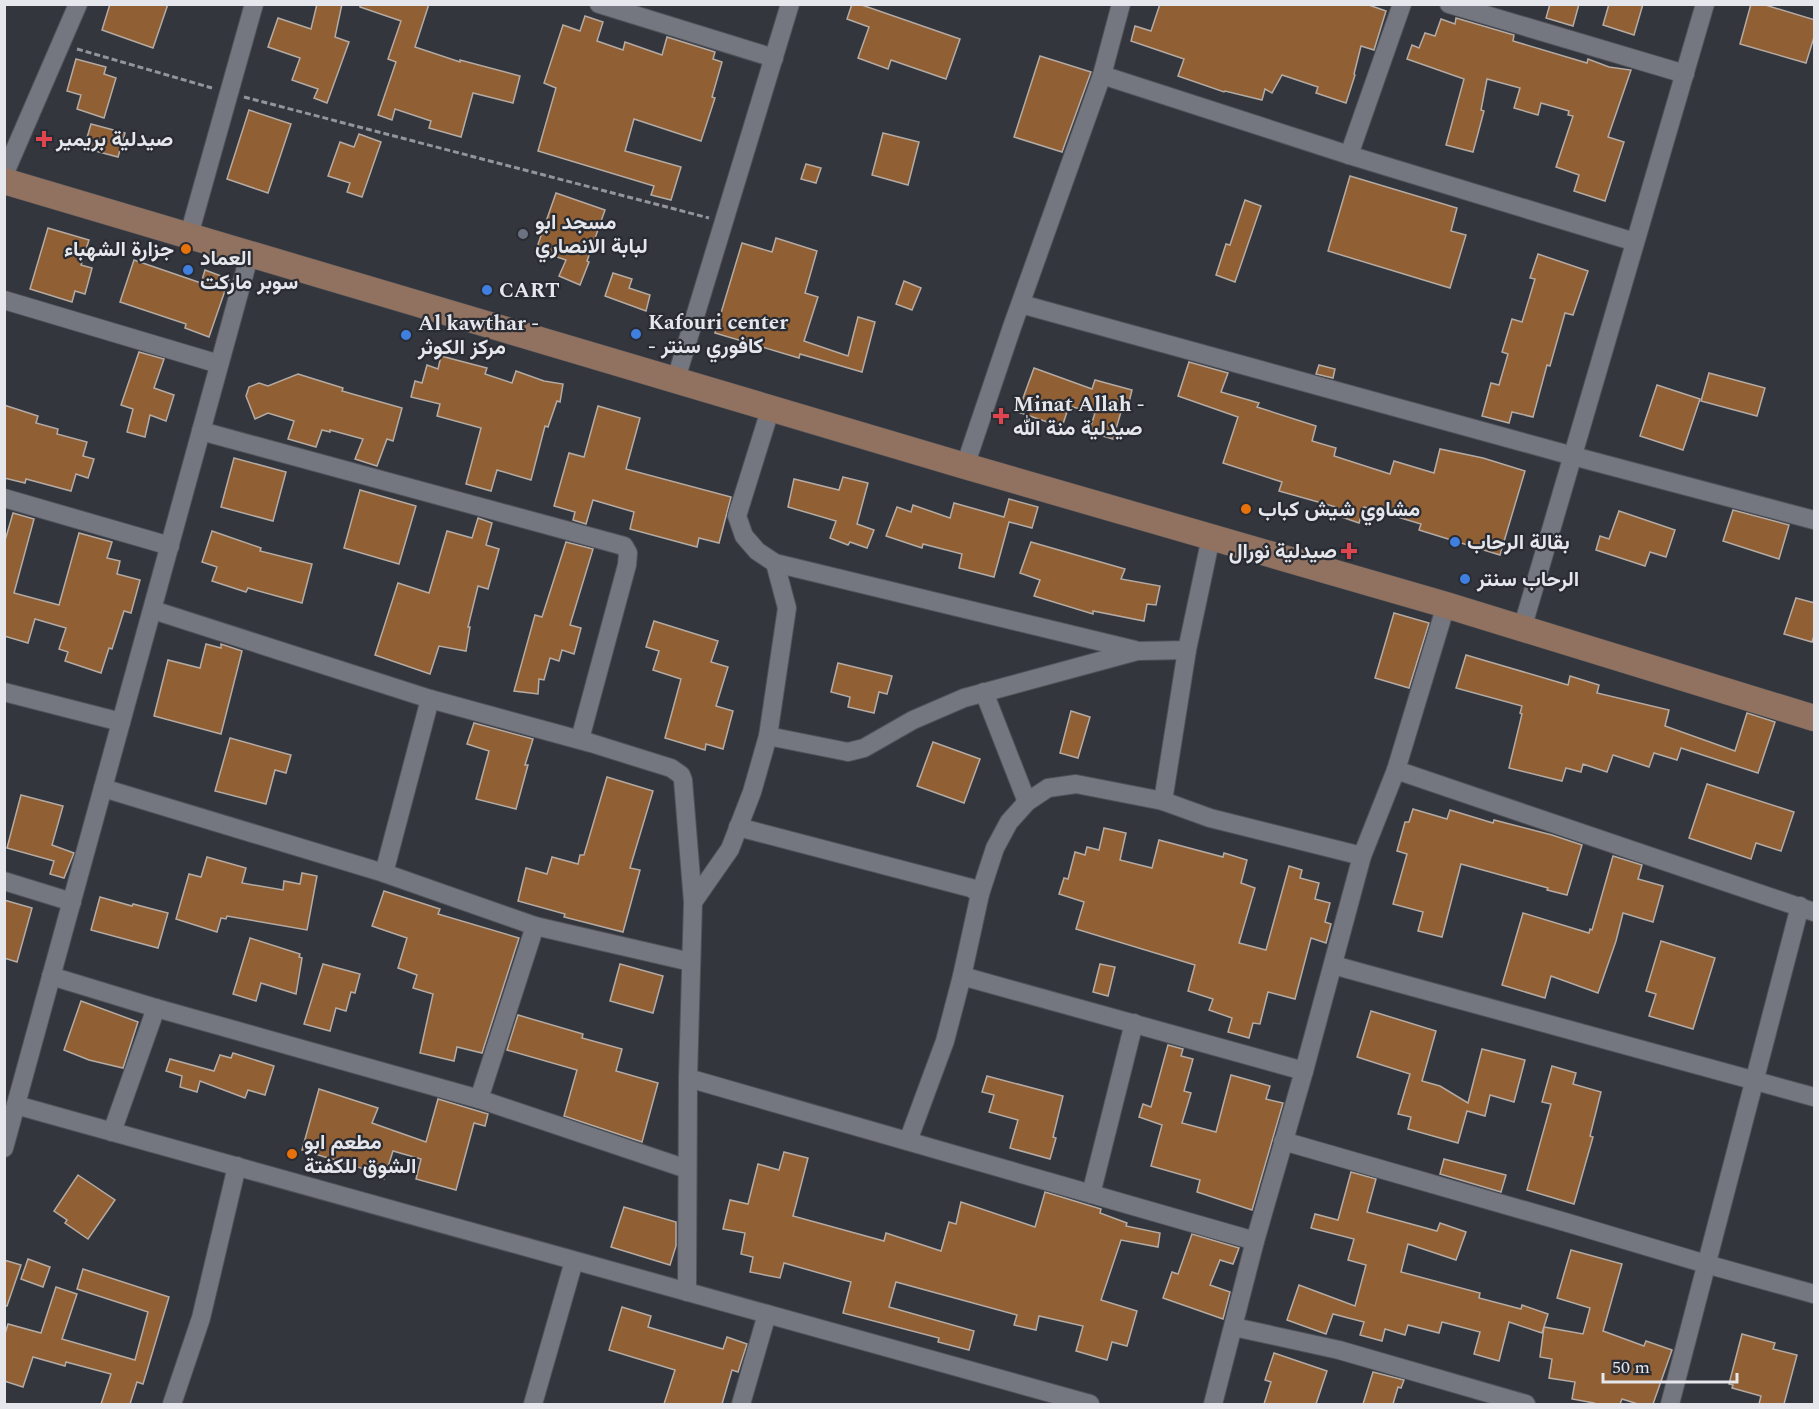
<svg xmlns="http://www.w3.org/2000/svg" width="1819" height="1409" viewBox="0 0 1819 1409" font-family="Spectral,Vazirmatn,serif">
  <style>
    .building { fill: #915f34; stroke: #b4aba4; stroke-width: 1.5 }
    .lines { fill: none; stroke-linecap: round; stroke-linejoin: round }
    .street-casing { stroke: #505258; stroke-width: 20 }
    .secondary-casing { stroke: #505258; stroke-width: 27 }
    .path { stroke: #93959c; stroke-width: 3; stroke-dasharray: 6 3; stroke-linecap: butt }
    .street { stroke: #747780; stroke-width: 18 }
    .secondary { stroke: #91715f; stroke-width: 26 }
    .health-dot { fill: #e0444e; stroke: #2a2c33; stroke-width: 2 }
    .worship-dot { fill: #6b7280; stroke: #2a2c33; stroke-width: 2 }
    .food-dot { fill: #e8710a; stroke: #2a2c33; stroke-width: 2 }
    .shop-dot { fill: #3f7fe0; stroke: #2a2c33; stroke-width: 2 }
    .labels { text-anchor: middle; stroke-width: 4.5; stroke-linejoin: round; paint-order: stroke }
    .poi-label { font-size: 21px; font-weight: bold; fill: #e5e7ec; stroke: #2a2c33; text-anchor: start }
  </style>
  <rect width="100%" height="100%" fill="#34363e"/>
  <g class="building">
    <polygon points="110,4 168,4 153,48 102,30"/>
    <polygon points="317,4 342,4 335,37 349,42 327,103 314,98 318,89 292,80 300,58 268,47 278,18 311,29"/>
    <polygon points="360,4 429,4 415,47 460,62 460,60 520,76 513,103 473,93 461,137 429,128 431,121 395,109 392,120 378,115 396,62 388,59 401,21 360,7"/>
    <polygon points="852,4 859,4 960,39 946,79 891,60 888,69 858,58 869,27 847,19"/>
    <polygon points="1160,4 1366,4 1386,11 1374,50 1361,46 1354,74 1355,75 1346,103 1316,93 1318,87 1282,75 1272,93 1265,89 1262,100 1225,91 1224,92 1178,76 1184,59 1131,41 1135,26 1151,31"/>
    <polygon points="1550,4 1579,4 1573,26 1546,18"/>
    <polygon points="1609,4 1643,4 1634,35 1603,25"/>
    <polygon points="1751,4 1762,4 1815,20 1815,34 1806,63 1740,44"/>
    <polygon points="585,16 603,22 597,41 623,50 625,42 662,55 667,37 715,52 713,59 722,62 712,97 715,98 701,141 634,119 625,151 681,167 671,200 651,195 654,186 538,151 556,88 544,83 563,25 580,31"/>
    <polygon points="1456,18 1514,35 1513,41 1587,63 1588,59 1609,67 1631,70 1608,137 1624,142 1605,201 1574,191 1579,175 1556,167 1573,116 1568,115 1569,111 1541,103 1538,115 1514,108 1520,88 1487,79 1481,110 1484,111 1473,152 1446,145 1464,79 1407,59 1412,45 1419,48 1425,33 1435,36 1441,19 1455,24"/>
    <polygon points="1040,56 1091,72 1062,152 1014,137"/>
    <polygon points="76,59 106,67 104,74 116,78 104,118 77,109 81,95 67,91"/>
    <polygon points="249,110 291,124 268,193 227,179"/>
    <polygon points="91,124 125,133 118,157 84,148"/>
    <polygon points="883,133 919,142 908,185 872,175"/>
    <polygon points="359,134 381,142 362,197 347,192 350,183 328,176 340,142 354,147"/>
    <polygon points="806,164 821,168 816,183 801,179"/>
    <polygon points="1350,176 1457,208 1451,231 1466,235 1450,288 1328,251"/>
    <polygon points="556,193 605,210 587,261 589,262 580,285 559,276 566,260 536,250"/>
    <polygon points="1245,200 1261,206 1235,282 1216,275 1226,244 1230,245"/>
    <polygon points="48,228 89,240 81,265 92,268 85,294 75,291 72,302 30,289"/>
    <polygon points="776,238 817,251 805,293 818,297 804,341 848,356 858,317 875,322 862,372 800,354 799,358 715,333 742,243 772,252"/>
    <polygon points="1538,254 1588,271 1573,315 1565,313 1550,366 1547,365 1533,417 1512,412 1509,423 1482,416 1491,383 1499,385 1508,354 1502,352 1512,319 1522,322 1535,279 1530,278"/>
    <polygon points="134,260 201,283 205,270 229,279 209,337 185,328 186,324 120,302"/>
    <polygon points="613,273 632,279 629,288 650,295 646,311 605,296"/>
    <polygon points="904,281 921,288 912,310 896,304"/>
    <polygon points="139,352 164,359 154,388 174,395 166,421 150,415 145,437 127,432 133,409 121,405"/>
    <polygon points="441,356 487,368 485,374 512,383 516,371 544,381 563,384 560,402 557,401 548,427 545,426 531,480 497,470 491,491 466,484 481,428 437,416 440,404 411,397 415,381 422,383 427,365 438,369"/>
    <polygon points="1189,362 1228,373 1221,392 1259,403 1257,407 1316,426 1312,441 1336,448 1334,456 1390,474 1394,461 1434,473 1440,449 1483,458 1525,471 1500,555 1419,530 1421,524 1364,507 1359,523 1333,514 1336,507 1279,491 1282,482 1223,463 1238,417 1178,396"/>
    <polygon points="1319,365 1335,369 1333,378 1316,374"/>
    <polygon points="1034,368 1092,389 1095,380 1132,390 1128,406 1123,405 1113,439 1089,432 1095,413 1069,406 1062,427 1018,412"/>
    <polygon points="1709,373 1765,388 1757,416 1701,401"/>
    <polygon points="298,374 343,388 342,391 402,408 393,441 387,439 377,466 355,459 363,439 330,430 330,432 322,430 316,447 288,439 294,421 268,413 255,419 246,396 249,387 259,383 268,386"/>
    <polygon points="1657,385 1700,399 1683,450 1640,436"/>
    <polygon points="4,405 38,416 36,423 58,429 57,434 87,442 83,456 94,459 88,478 76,474 71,491 26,479 25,483 4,478"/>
    <polygon points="598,406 640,418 626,469 731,497 719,543 699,538 697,547 630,529 634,512 593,500 586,524 573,520 575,512 554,506 569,453 584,457"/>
    <polygon points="234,458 286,472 273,521 221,507"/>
    <polygon points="843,477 868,483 857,524 874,530 867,548 850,542 848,545 830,538 836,521 788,507 794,479 839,490"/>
    <polygon points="360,490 416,506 399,564 344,548"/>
    <polygon points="1009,499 1038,507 1032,528 1009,522 994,577 959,568 962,554 923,544 922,548 886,536 897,507 911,512 913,505 950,518 954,503 1004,517"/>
    <polygon points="1733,510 1789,525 1779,559 1723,541"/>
    <polygon points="1619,511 1675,530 1666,557 1650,552 1645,566 1596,550 1600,536 1609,539"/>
    <polygon points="13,513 34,519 14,593 59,605 79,533 112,542 107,558 120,561 117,574 140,580 131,613 124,611 112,649 109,648 101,673 65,661 68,652 59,649 66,628 35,619 28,643 4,636 4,544"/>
    <polygon points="478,518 492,523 486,545 499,549 488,589 478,586 468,627 470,627 466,651 439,646 430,674 375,655 398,583 429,593 447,531 472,538"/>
    <polygon points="212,531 261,548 260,551 312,564 302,603 248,588 246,592 212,581 217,567 202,562"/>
    <polygon points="566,542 593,549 570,625 581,628 574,654 562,650 559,661 550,658 544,680 539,679 538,694 514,691 535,615 542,617"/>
    <polygon points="1031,542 1125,569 1121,579 1160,586 1156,605 1147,604 1144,621 1093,611 1093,614 1034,596 1040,580 1020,573"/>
    <polygon points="1796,598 1815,603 1815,633 1812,642 1784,634"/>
    <polygon points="1394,613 1429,623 1409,688 1375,678"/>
    <polygon points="654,621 718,641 711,662 728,667 716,706 733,711 723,749 706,744 705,750 665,738 681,679 653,670 659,651 646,647"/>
    <polygon points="206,644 221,648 221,644 242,651 221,734 154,716 168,660 200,668"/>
    <polygon points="1466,655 1568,685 1570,676 1599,685 1597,693 1669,710 1665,726 1735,751 1747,713 1775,722 1758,773 1681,748 1677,760 1654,753 1649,767 1613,755 1607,772 1583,764 1581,772 1566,768 1562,781 1509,768 1522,714 1520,713 1522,706 1456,688"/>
    <polygon points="838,663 892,676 887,694 879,692 874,713 848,707 850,697 831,692"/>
    <polygon points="1071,711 1090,717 1078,758 1060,753"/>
    <polygon points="474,723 533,739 525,765 528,765 516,809 476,799 489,751 467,744"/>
    <polygon points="230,738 291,755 286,773 275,770 266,804 215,791"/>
    <polygon points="933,742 980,759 964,803 917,786"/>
    <polygon points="607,777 653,791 630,868 640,870 623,932 564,917 565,914 518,901 526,868 547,874 552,857 578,864 580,855 584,855"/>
    <polygon points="1707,784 1794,812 1781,851 1756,843 1751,859 1689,838"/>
    <polygon points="21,795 63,806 52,845 74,853 64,878 50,874 54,861 7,848"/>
    <polygon points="1413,809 1447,819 1450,810 1493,823 1494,820 1552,835 1582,845 1567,895 1547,890 1548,888 1461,864 1442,937 1418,931 1423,912 1393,904 1407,854 1397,851 1405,822 1409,822"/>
    <polygon points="1104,828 1126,833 1120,860 1152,868 1159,840 1223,857 1224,853 1247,860 1241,883 1255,888 1239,943 1266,950 1289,866 1302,870 1300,878 1319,883 1315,899 1330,903 1325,922 1331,924 1326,943 1311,938 1295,999 1268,992 1260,1024 1253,1023 1249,1038 1228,1032 1232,1018 1209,1010 1213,999 1188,991 1195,965 1076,929 1084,902 1059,894 1064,878 1068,879 1075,852 1085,855 1087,847 1099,850"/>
    <polygon points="1613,856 1642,865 1638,879 1663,886 1653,922 1623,913 1616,941 1598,993 1551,976 1545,998 1502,985 1523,913 1589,933 1590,929 1592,930"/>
    <polygon points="207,857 246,868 242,883 283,890 284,881 300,884 302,873 317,876 307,930 227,916 226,919 221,918 217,932 176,919 189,874 201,877"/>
    <polygon points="384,891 440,909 438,914 519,938 482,1053 457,1047 454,1061 420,1053 433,994 413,988 417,975 398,968 407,938 372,926"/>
    <polygon points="100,897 132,906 133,904 168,913 158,948 91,930"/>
    <polygon points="4,900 32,908 17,962 4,958"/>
    <polygon points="250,938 300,954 299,957 302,958 296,994 261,983 256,1001 233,994"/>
    <polygon points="1661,941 1715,958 1693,1029 1649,1016 1656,994 1646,991"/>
    <polygon points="323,964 360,974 355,993 351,992 346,1011 336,1008 330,1031 304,1024"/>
    <polygon points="620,964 663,976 653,1013 610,1001"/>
    <polygon points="1100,964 1115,967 1108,996 1093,992"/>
    <polygon points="81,1001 138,1022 123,1068 89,1060 64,1050"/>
    <polygon points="1371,1011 1436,1031 1422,1081 1440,1086 1468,1103 1482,1049 1525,1060 1514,1102 1490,1095 1485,1116 1467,1111 1458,1143 1408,1129 1411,1117 1398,1114 1410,1074 1357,1057"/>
    <polygon points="518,1015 583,1034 582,1038 622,1049 616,1071 658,1083 642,1142 564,1116 577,1070 507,1050"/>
    <polygon points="1168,1045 1183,1049 1181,1056 1193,1059 1184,1091 1191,1093 1182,1123 1216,1132 1231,1075 1270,1086 1266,1099 1283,1103 1252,1210 1197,1192 1200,1180 1151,1166 1162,1125 1139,1117 1143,1104 1151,1107"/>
    <polygon points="233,1053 274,1066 265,1095 248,1090 245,1098 200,1081 197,1092 180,1087 182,1076 166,1071 170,1059 214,1071 220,1055 231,1058"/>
    <polygon points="1552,1066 1576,1073 1573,1084 1601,1092 1590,1136 1593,1137 1574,1204 1527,1190 1551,1104 1542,1102"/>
    <polygon points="987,1076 1063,1096 1053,1137 1056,1138 1050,1159 1010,1148 1018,1120 989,1112 994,1095 982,1092"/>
    <polygon points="319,1089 378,1108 372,1123 426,1142 438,1099 488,1114 485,1126 474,1123 456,1190 416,1179 421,1159 393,1151 384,1179 363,1172 364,1169 302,1150"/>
    <polygon points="784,1152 808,1158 793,1216 884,1241 886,1233 941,1251 949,1222 956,1224 961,1202 1035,1227 1045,1192 1101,1209 1100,1213 1127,1223 1126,1226 1160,1233 1158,1247 1121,1240 1101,1300 1137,1311 1127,1346 1112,1342 1107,1360 1076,1351 1083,1326 1039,1316 1036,1330 1014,1325 1017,1315 896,1282 889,1307 974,1331 969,1350 938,1342 939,1338 843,1313 851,1282 784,1263 780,1278 750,1272 753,1257 741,1254 745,1233 723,1229 730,1200 748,1204 758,1164 779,1170"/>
    <polygon points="1444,1159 1506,1175 1501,1192 1440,1174"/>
    <polygon points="1351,1172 1376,1179 1367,1212 1437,1231 1440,1223 1466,1232 1456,1260 1408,1244 1401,1272 1480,1293 1479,1298 1521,1309 1522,1305 1548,1314 1542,1333 1509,1322 1499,1361 1474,1354 1480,1332 1442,1322 1439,1333 1408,1325 1405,1335 1385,1329 1382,1341 1360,1335 1364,1322 1333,1314 1326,1334 1287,1320 1299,1285 1355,1306 1366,1265 1348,1260 1354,1239 1311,1228 1315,1214 1338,1220"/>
    <polygon points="78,1175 115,1200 88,1239 65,1223 67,1220 54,1211"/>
    <polygon points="624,1207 676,1222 676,1246 670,1265 611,1247"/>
    <polygon points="1192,1234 1239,1248 1233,1264 1220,1260 1210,1285 1230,1292 1223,1319 1163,1298 1172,1272 1178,1274"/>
    <polygon points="1571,1250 1622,1264 1603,1331 1644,1346 1646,1341 1672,1350 1653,1404 1638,1404 1622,1399 1620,1404 1593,1404 1594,1403 1572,1399 1575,1382 1549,1378 1552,1359 1540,1357 1544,1327 1583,1334 1590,1308 1557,1298"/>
    <polygon points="28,1259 50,1267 43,1287 21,1279"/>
    <polygon points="4,1260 21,1265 7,1306 4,1306"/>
    <polygon points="83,1269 169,1297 143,1384 137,1382 130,1404 101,1404 111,1374 66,1362 65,1366 33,1357 23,1387 4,1381 4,1337 8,1324 41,1333 56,1287 77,1294 62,1339 135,1360 148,1312 77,1289"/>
    <polygon points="622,1307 651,1316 648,1327 723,1349 727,1337 747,1344 738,1372 732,1370 722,1404 664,1404 675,1370 609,1350"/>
    <polygon points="1742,1334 1775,1343 1773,1349 1797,1355 1784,1404 1759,1404 1761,1396 1732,1388 1733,1385 1729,1384"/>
    <polygon points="1274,1353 1327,1371 1316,1404 1264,1404 1271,1382 1265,1380"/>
    <polygon points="1373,1372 1404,1380 1401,1388 1398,1387 1393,1404 1363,1404"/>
  </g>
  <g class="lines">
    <defs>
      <g id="street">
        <polyline points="599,4 774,58"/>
        <polyline points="1449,4 1685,74"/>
        <polyline points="1102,75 1349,155 1635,242"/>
        <polyline points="1349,155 1402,4"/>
        <polyline points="4,175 78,4"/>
        <polyline points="189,235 254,4"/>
        <polyline points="4,300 219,364"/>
        <polyline points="1021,304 1573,456 1814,520"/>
        <polyline points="676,379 790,4"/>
        <polyline points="201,431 624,546 628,553 627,565 580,739"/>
        <polyline points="965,466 1012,327 1102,75 1121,4"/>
        <polyline points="4,498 170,546"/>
        <polyline points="775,563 1135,650"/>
        <polyline points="153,610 430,699 591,743 671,768 681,775 683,780 693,902 688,1078 687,1292"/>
        <polyline points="1522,629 1705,4"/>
        <polyline points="4,692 121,722"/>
        <polyline points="984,692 1027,802"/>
        <polyline points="768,736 848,752 864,748 913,720 964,698 1137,651 1187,650 1211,537"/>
        <polyline points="1396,770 1814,912"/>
        <polyline points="103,788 384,873 535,926 479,1099"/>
        <polyline points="1163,801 1187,650"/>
        <polyline points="738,827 971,888 980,894 962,976 1304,1071"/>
        <polyline points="384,873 430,699"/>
        <polyline points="4,881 72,902"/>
        <polyline points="980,894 995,848 1009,822 1027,802 1048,788 1076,784 1163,801 1210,818 1362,856"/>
        <polyline points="693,902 730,849 752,792 768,736 787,608 775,563 757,551 744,536 737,516 771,407"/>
        <polyline points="535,926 691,962"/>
        <polyline points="1333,965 1814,1097"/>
        <polyline points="51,976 156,1008 479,1099 687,1169"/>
        <polyline points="688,1078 1255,1241"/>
        <polyline points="16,1105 1090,1404"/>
        <polyline points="112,1132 156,1008"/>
        <polyline points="908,1141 945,1041 962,976"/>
        <polyline points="1283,1141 1565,1222 1706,1264 1814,1294"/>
        <polyline points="4,1148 250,253"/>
        <polyline points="1091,1194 1134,1023"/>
        <polyline points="1234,1327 1339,1350 1526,1404"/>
        <polyline points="172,1404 201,1318 237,1166"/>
        <polyline points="533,1404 574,1261"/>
        <polyline points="741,1404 767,1314"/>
        <polyline points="1213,1404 1255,1241 1304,1071 1362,856 1396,770 1446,605"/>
        <polyline points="1670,1404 1800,906"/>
      </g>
      <polyline id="secondary" points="4,181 965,466 1446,605 1814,718"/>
    </defs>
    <use href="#street" class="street-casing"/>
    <use href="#secondary" class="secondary-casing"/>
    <g class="path">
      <polyline points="77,49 212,88"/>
      <polyline points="244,97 709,218"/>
    </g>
    <use href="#street" class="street"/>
    <use href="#secondary" class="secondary"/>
  </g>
  <g class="health-dot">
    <path d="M41 130h6v6h6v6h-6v6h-6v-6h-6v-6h6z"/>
    <path d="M998 407h6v6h6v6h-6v6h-6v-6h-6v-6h6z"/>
    <path d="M1346 542h6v6h6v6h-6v6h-6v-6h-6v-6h6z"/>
  </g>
  <circle class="worship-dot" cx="523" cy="234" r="6"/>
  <g class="food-dot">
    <circle cx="186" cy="249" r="6"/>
    <circle cx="1246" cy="509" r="6"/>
    <circle cx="292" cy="1154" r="6"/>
  </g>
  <g class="shop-dot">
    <circle cx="188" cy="270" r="6"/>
    <circle cx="487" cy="290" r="6"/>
    <circle cx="636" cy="334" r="6"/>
    <circle cx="406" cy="335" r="6"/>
    <circle cx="1455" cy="542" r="6"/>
    <circle cx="1465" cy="579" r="6"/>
  </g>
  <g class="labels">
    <g class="poi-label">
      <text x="56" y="146">صيدلية بريمير</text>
      <text x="535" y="229">مسجد ابو<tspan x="535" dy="24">لبابة الانصاري</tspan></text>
      <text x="174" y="256" text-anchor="end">جزارة الشهباء</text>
      <text x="200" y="265">العماد<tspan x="200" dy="24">سوبر ماركت</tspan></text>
      <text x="499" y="297">CART</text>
      <text x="648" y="329">Kafouri center<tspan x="648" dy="24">- كافوري سنتر</tspan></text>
      <text x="418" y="330">Al kawthar -<tspan x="418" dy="24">مركز الكوثر</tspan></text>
      <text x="1013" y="411">Minat Allah -<tspan x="1013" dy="24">صيدلية منة الله</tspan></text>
      <text x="1258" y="516">مشاوي شيش كباب</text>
      <text x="1467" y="549">بقالة الرحاب</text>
      <text x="1337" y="558" text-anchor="end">صيدلية نورال</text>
      <text x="1477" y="586">الرحاب سنتر</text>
      <text x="304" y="1149">مطعم ابو<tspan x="304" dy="24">الشوق للكفتة</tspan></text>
    </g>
  </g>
  <rect width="1819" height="1409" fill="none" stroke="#e5e7ec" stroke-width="12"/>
  <path d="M1603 1373v9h134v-9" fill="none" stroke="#e5e7ec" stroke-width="3"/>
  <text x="1612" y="1373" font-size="18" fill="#e5e7ec" stroke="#2a2c33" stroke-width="4.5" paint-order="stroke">50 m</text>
</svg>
